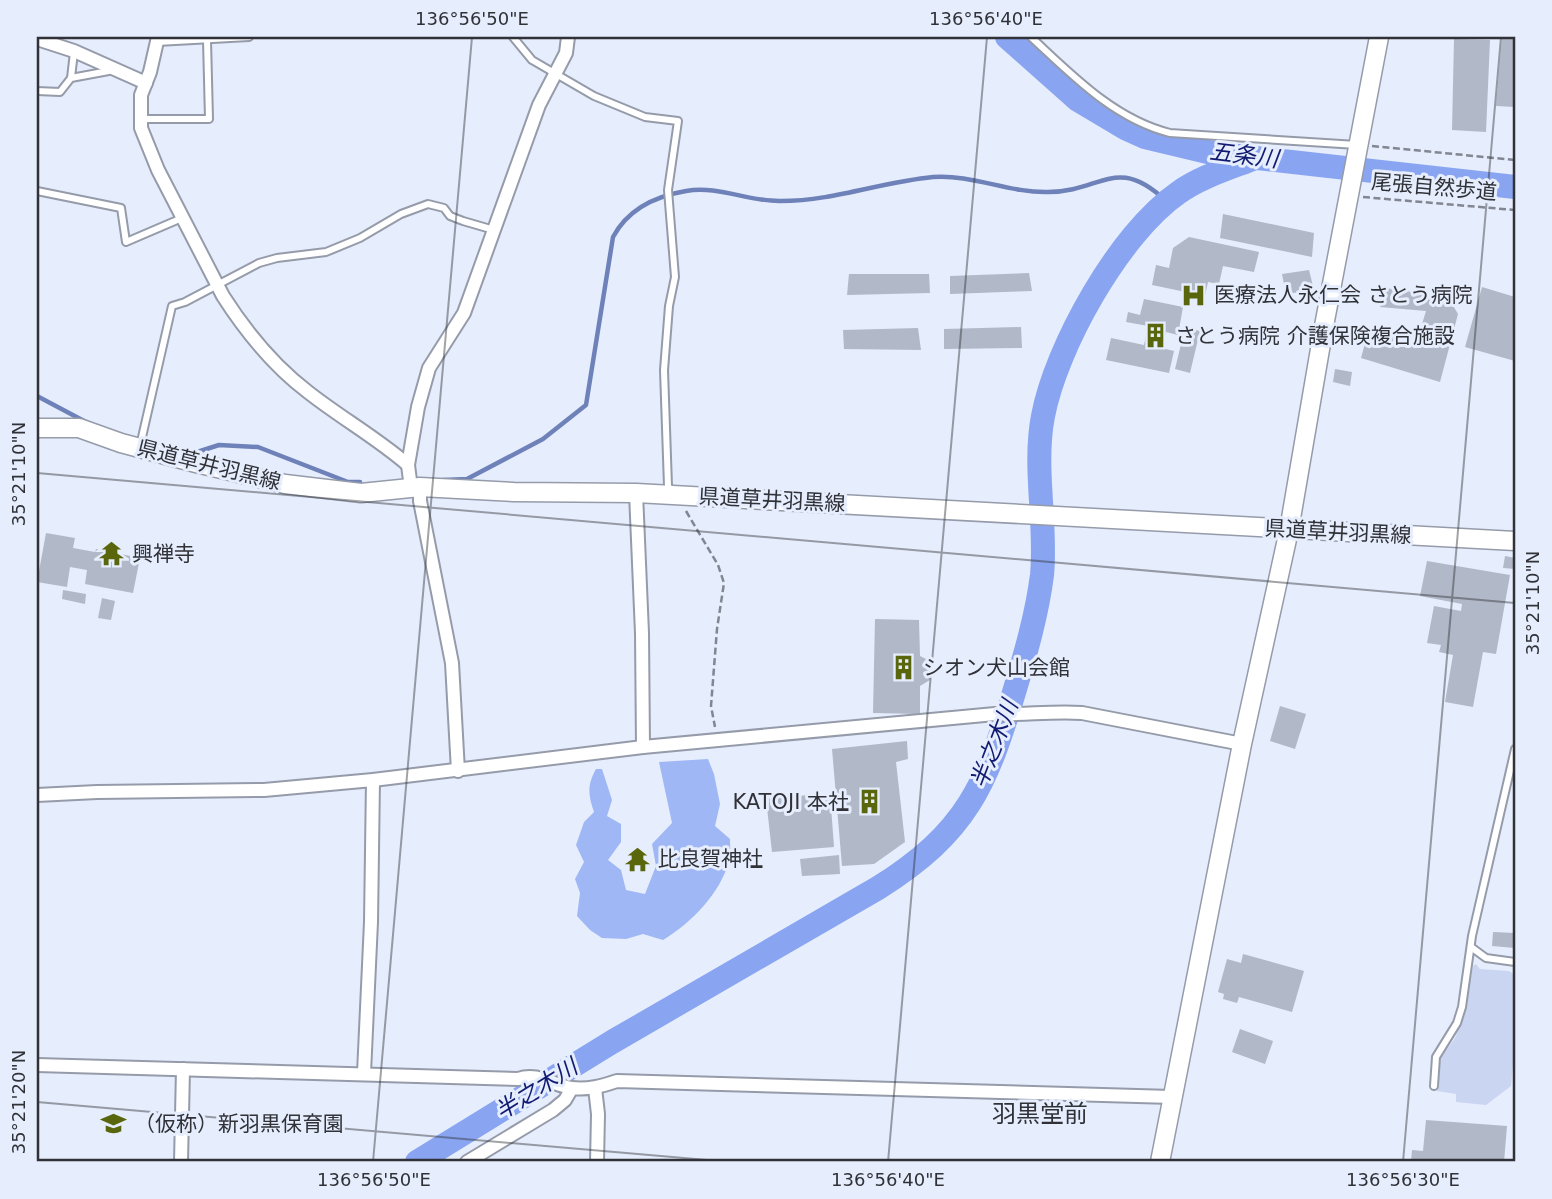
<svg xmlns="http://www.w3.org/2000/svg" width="1552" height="1199" viewBox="0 0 1552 1199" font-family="'DejaVu Sans','Noto Sans JP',sans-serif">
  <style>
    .green { fill: #cad5f2 }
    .forest { fill: #a0b7f5 }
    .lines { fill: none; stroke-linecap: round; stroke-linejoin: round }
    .stream { stroke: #6e82b9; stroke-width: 4.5 }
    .river { stroke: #89a4f0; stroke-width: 24 }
    .building { fill: #b1b8c7 }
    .lane-casing { stroke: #959ba9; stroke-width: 10 }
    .street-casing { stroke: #959ba9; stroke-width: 16 }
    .secondary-casing { stroke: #959ba9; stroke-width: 21 }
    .path { stroke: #828691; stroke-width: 2.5; stroke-dasharray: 7 3.5; stroke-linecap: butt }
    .lane { stroke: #fff; stroke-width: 6 }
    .street { stroke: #fff; stroke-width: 12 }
    .secondary { stroke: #fff; stroke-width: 18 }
    .ticks { fill: none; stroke: #303238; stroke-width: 2; stroke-opacity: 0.45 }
    .labels { text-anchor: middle; stroke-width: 6; stroke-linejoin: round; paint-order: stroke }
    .street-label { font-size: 21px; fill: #303238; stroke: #e6edfd }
    .poi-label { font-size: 21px; fill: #303238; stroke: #e6edfd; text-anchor: start }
    .water-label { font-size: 23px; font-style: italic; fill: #101b71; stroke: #e6edfd }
    .quarter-label { font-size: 24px; fill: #303238; stroke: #e6edfd }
    .neatline { fill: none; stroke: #303238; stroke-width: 2.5 }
    .ticks-label { font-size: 18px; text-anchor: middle; fill: #303238 }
  </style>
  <rect width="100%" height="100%" fill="#e6edfd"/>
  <polygon class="green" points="1476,964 1480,969 1509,971 1515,975 1515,1042 1511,1086 1486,1105 1456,1102 1456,1094 1437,1091 1440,1059 1455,1038 1462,1022 1473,966"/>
  <path class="forest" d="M 708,759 L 714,774 L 720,804 L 715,826 L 730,839 C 730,846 731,854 729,861 C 720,894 691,923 663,940 L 643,934 L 626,939 L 602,938 L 590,930 L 577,916 L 580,893 L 575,879 L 584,862 L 576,845 L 584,822 L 594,812 C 588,795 587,785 596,769 L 602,769 L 612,800 L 607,816 L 621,824 L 621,842 L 608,860 L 621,870 L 626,890 L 645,894 L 656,866 L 652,844 L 672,823 L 659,762 Z"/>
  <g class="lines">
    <g class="stream">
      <polyline points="37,396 86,422"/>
      <polyline points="191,454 219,445 258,447 348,482 360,482"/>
      <path d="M 443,480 L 467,479 L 543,439 L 586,405 L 613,237 C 628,209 656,196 686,191 C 718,185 749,202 781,201 C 833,201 881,182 933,177 C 972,174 1009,193 1048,192 C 1102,192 1116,154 1166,201"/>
    </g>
    <g class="river">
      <polyline points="1007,37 1078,100 1125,128 1145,137 1212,153 1515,187"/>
      <path d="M 417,1162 L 612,1042 L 878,888 C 967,832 986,786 1015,689 C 1026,652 1037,614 1042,575 C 1047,523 1033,468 1043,416 C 1056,347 1119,234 1178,193 C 1200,177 1230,168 1255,158"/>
    </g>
  </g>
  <g class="building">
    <polygon points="1502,37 1515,37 1515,107 1496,106"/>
    <polygon points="1454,39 1490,40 1486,132 1452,130"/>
    <polygon points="1223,214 1314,233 1312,257 1220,238"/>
    <polygon points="1189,237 1259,252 1254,272 1223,266 1219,284 1208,282 1205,296 1152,285 1156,265 1169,268 1173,248"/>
    <polygon points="1309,270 1314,290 1286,294 1282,274"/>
    <polygon points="1029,273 1032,291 950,294 950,276"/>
    <polygon points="849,274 929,274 930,293 847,295"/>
    <polygon points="1482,287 1515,297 1515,361 1465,347"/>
    <polygon points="1385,288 1448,297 1458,314 1440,382 1361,358 1369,329 1416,344 1426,311 1380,307"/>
    <polygon points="1144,299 1183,307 1178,335 1166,332 1162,348 1174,351 1169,373 1106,360 1111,338 1144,345 1148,326 1126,322 1128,312 1140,315"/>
    <polygon points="1021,327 1022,348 944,349 944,329"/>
    <polygon points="918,328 921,350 844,349 843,330"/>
    <polygon points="1185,328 1200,331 1190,373 1175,369"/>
    <polygon points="1335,369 1352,372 1350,386 1333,382"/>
    <polygon points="46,533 75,538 73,548 95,552 96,549 140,558 133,593 85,584 87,570 70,567 67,587 37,582"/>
    <polygon points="1505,556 1515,558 1515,569 1503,568"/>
    <polygon points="1427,561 1510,575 1496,654 1483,652 1473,707 1445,702 1453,655 1439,652 1441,645 1427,643 1434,606 1461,611 1462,604 1420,596"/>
    <polygon points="63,590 86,594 85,604 62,599"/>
    <polygon points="102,598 115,601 111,620 98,618"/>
    <polygon points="875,619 919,620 920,656 928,660 932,670 930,680 920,686 920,714 873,713"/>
    <polygon points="1280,706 1306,714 1295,749 1270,741"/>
    <polygon points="907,741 908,759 896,762 905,842 874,864 842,866 832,749"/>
    <polygon points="830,793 834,847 772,852 766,799"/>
    <polygon points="839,855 840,874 802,876 800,859"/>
    <polygon points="1493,932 1515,933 1515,948 1492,946"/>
    <polygon points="1243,954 1304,971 1292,1012 1239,997 1237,1003 1223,999 1224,994 1218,992 1227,959 1241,963"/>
    <polygon points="1240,1029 1273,1041 1265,1064 1232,1052"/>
    <polygon points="1426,1120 1507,1126 1504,1162 1411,1162 1412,1150 1423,1151"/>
  </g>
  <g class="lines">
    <defs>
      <g id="lane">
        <polyline points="513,37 532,60 594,96 645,117 678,121 668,190 675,277 669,306 664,370 668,486 672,493"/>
        <path d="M 1031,37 C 1072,75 1114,119 1170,133 L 1357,145"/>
        <polyline points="157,42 249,37"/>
        <polyline points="71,78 74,52"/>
        <polyline points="37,91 60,92 71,78 114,70"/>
        <polyline points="141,119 209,119 207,40"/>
        <polyline points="37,191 121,208 126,242 182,218"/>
        <polyline points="140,446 172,306 185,302 259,263 277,258 326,252 360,238 401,214 428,204 444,208 450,216 463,221 494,230"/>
        <polyline points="1471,947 1486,958 1515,962"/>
        <polyline points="1434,1086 1436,1057 1457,1023 1462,1007 1472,936 1515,749"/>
      </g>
      <g id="street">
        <path d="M 158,37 L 150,72 L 141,95 L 141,128 L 158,170 L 223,296 C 246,332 274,366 308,392 C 341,418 377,438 408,465"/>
        <polyline points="37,39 74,51 146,83"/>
        <polyline points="420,487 420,501 452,663 458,771"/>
        <polyline points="411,488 408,465 418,407 429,368 464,313 539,105 566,53 568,37"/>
        <polyline points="636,493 642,633 643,747"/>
        <path d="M 37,795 L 97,792 L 264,790 L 373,780 L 643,747 L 995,714 C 1024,715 1053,711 1082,713 L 1242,744"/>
        <path d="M 37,1065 L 518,1079 C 538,1072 552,1085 572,1088 C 588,1090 602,1086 617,1081 L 1172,1097"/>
        <polyline points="364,1073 371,922 373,780"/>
        <polyline points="595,1088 598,1114 597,1162"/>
        <polyline points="181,1162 183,1069"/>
        <polyline points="467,1162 553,1110 565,1100 572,1088"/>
      </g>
      <g id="secondary">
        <polyline points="37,428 79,428 121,443 196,463 285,484 361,493 420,487 514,492 636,493 1515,541"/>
        <polyline points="1160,1162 1242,744 1289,530 1324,326 1379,37"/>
      </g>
    </defs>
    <use href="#lane" class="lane-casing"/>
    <use href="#street" class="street-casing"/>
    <use href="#secondary" class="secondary-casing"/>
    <g class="path">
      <polyline points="1372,146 1515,160"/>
      <polyline points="1363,197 1515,210"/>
      <polyline points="686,511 718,565 724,583 717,629 711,706 715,727"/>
    </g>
    <use href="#lane" class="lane"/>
    <use href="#street" class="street"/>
    <use href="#secondary" class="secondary"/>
  </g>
  <path class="ticks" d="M 37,473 L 1515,603M 37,1102 L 730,1162M 373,1162 L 472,37M 888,1162 L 987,37M 1403,1162 L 1501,37"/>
  <defs>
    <symbol id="hospital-bare" viewBox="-9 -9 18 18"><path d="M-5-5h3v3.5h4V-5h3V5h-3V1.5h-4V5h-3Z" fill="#59660c" stroke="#e6edfd" stroke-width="2.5" paint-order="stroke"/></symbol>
    <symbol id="building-bare" viewBox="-9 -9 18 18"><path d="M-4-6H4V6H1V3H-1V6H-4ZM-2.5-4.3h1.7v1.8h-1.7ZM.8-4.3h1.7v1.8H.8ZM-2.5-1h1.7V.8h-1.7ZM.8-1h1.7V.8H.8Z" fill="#59660c" stroke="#e6edfd" stroke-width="2.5" paint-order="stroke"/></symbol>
    <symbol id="temple-bare" viewBox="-9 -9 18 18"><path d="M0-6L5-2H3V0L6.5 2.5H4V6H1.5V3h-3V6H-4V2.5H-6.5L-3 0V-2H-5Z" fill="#59660c" stroke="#e6edfd" stroke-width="2.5" paint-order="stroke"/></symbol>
    <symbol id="school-bare" viewBox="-9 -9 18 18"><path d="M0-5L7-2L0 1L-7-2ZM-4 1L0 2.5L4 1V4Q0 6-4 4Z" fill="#59660c" stroke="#e6edfd" stroke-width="2.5" paint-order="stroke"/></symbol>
  </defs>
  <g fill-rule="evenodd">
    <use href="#hospital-bare" x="1176" y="278" width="35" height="35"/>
    <use href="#building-bare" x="1138" y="318" width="35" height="35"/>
    <use href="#temple-bare" x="94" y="536" width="35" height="35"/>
    <use href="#building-bare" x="886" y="650" width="35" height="35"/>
    <use href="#building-bare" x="852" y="784" width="35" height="35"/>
    <use href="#temple-bare" x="620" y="842" width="35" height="35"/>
    <use href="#school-bare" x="96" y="1106" width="35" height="35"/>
  </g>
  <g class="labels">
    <g class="street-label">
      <text transform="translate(1434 187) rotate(5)" y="7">尾張自然歩道</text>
      <text transform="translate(209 465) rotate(14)" y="7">県道草井羽黒線</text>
      <text transform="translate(772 500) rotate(3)" y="7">県道草井羽黒線</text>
      <text transform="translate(1338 532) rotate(3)" y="7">県道草井羽黒線</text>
    </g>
    <g class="poi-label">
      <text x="1214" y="302">医療法人永仁会 さとう病院</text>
      <text x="1175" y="343">さとう病院 介護保険複合施設</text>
      <text x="132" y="561">興禅寺</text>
      <text x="923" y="675">シオン犬山会館</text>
      <text x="849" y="809" text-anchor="end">KATOJI 本社</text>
      <text x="658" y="866">比良賀神社</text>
      <text x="134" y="1131">（仮称）新羽黒保育園</text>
    </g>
    <g class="water-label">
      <text transform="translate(1244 155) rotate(7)" y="8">五条川</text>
      <text transform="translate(994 744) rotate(-69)" y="8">半之木川</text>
      <text transform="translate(536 1089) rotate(-32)" y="8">半之木川</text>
    </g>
    <g class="quarter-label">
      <text x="1040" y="1122">羽黒堂前</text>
    </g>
  </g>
  <rect width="1552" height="1199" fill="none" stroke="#e6edfd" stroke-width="77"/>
  <rect x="38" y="38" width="1476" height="1122" class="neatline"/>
  <g class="ticks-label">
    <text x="472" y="25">136°56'50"E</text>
    <text x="986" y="25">136°56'40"E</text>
    <text transform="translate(19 474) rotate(-90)" y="6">35°21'10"N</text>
    <text transform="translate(1533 603) rotate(-90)" y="6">35°21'10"N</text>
    <text transform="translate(19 1102) rotate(-90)" y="6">35°21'20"N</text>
    <text x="374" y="1186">136°56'50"E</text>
    <text x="888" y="1186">136°56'40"E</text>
    <text x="1403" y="1186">136°56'30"E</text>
  </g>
</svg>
